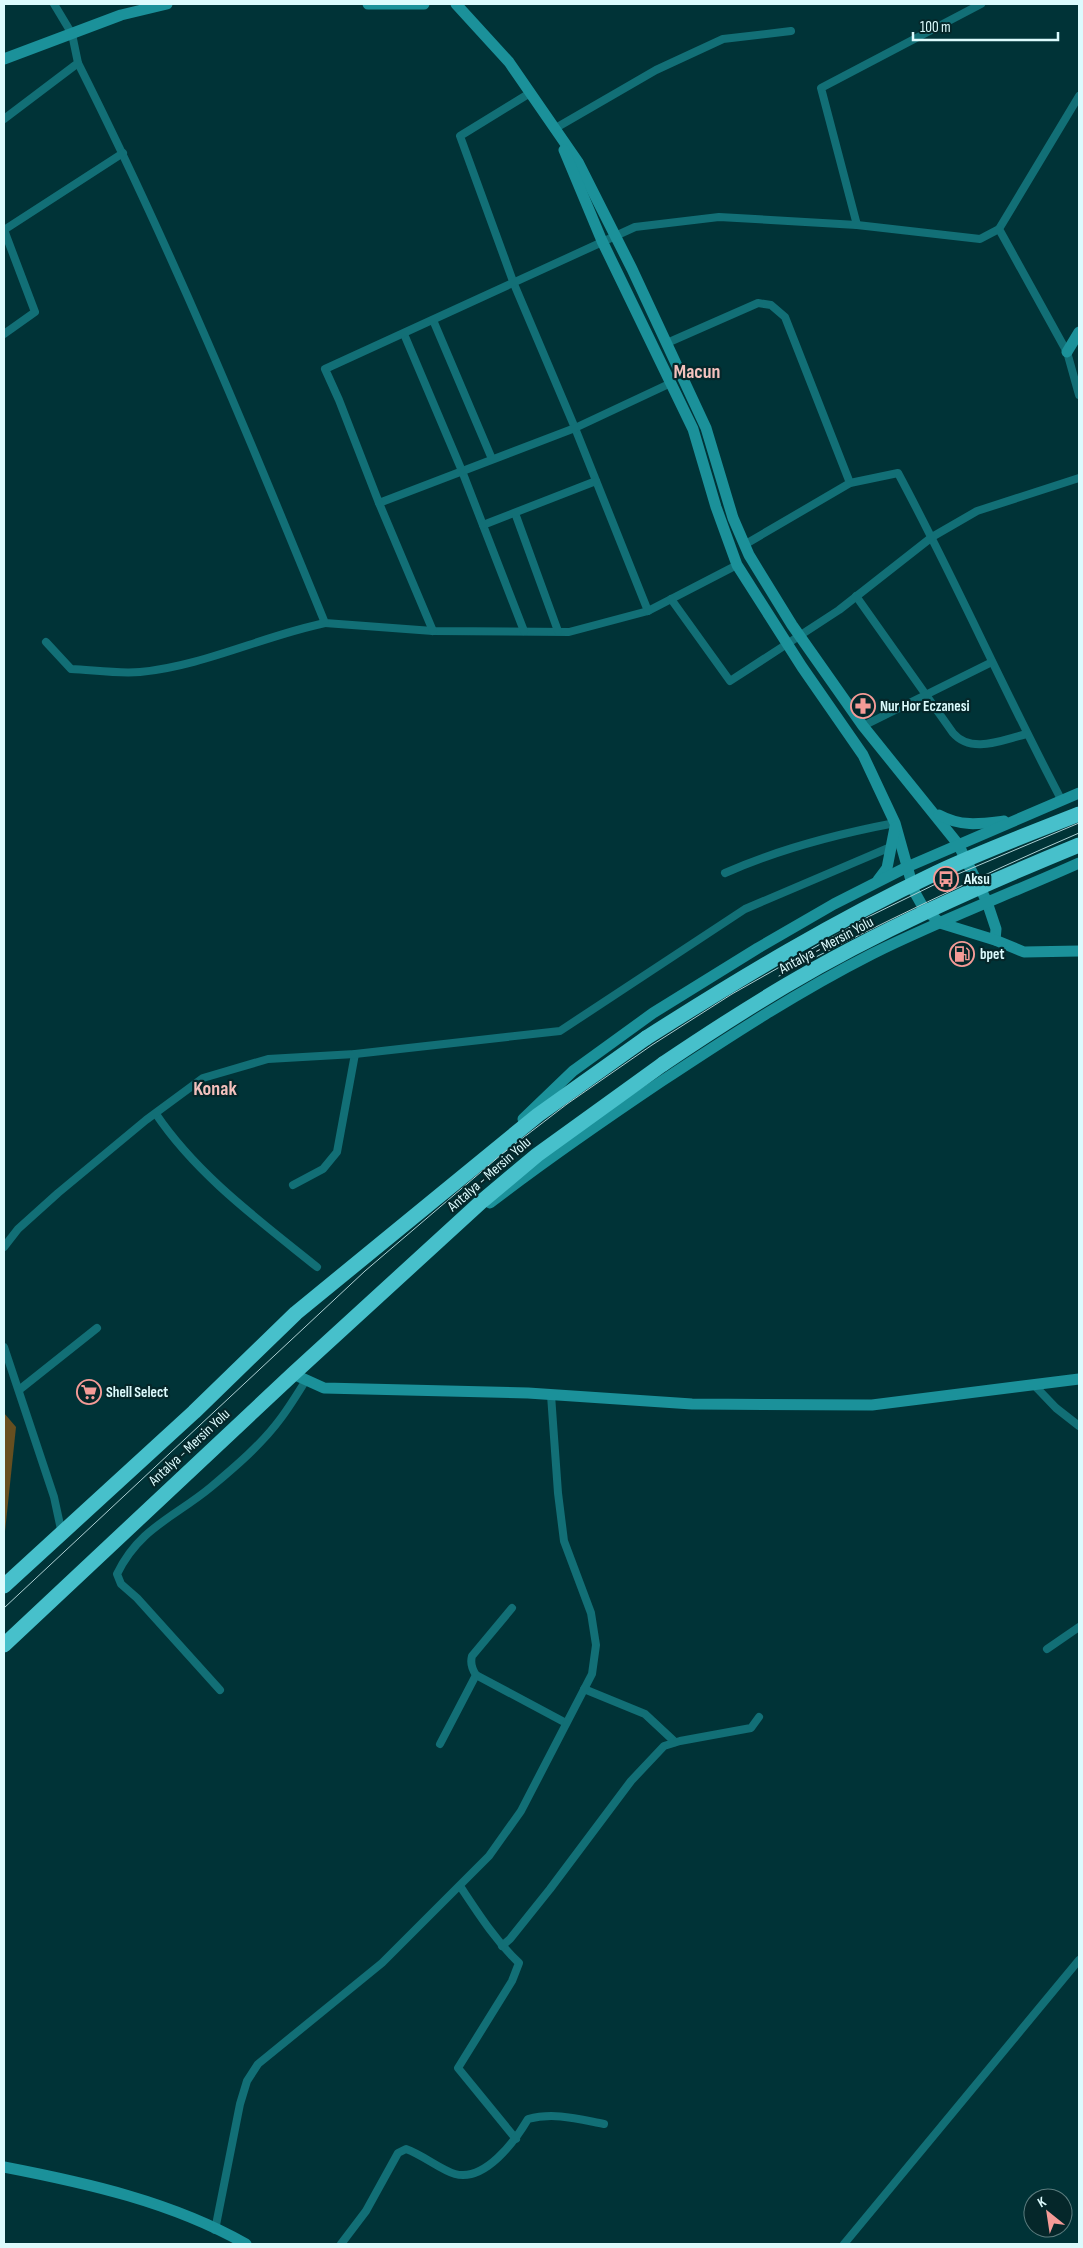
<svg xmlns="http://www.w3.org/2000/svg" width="1083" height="2248" viewBox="0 0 1083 2248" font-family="'Sofia Sans Condensed',sans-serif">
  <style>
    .forest { fill: #664f20 }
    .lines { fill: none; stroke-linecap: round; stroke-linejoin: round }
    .street { stroke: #126f76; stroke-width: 8 }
    .secondary { stroke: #1b919a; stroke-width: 11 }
    .highway { stroke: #47c0cb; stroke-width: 15 }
    .tram { stroke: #add0d3; stroke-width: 1 }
    .highway-bridge { stroke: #47c0cb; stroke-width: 15 }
    .labels { text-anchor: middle; stroke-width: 4.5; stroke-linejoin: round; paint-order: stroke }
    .poi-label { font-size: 15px; font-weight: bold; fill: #dcfbfd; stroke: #05272a; text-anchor: start }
    .street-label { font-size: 15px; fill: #dcfbfd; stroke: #05272a }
    .district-label { font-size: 20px; font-weight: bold; fill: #f4c1bd; stroke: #05272a }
  </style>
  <rect width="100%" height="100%" fill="#003337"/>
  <polygon class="forest" points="4,1413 16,1427 4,1541"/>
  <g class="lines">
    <g class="street">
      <path d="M 78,63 C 170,246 248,434 325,623 L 433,631 L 569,632 L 648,611 L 737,565"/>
      <polyline points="530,93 460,136 514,284 575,428 648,611"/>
      <polyline points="1079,96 999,229 1067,352 1079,395"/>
      <polyline points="4,119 78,63 72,34 54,4"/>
      <polyline points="554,129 656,70 723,39 791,31"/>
      <polyline points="857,225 821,88 981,4"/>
      <polyline points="4,230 123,153"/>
      <polyline points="4,230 35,312 4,334"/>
      <polyline points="433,320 492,459"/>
      <polyline points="404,334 462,471 524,631"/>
      <polyline points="667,343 758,303 771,305 785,317 850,483"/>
      <polyline points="671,383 575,428 379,503 339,400 325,369 635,227 719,217 857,225 980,239 999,229"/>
      <polyline points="379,503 433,631"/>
      <polyline points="515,513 558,631"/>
      <polyline points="483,525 596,481"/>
      <path d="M 744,545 L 850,483 L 898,473 C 956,581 1005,693 1062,801"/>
      <path d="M 856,596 L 953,733 C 972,755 1004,739 1027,734"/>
      <polyline points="671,599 730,681 839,610 932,537 977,511 1079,478"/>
      <path d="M 46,642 L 71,669 C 93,670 118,674 140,672 C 203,666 263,636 325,623"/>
      <polyline points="863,726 992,662"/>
      <path d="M 725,873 C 779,849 837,834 895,823"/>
      <path d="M 156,1114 C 197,1175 260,1221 317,1267"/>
      <polyline points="293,1185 323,1169 337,1152 355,1054"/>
      <polyline points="4,1247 18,1229 58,1193 146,1120 203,1078 268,1059 355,1054 560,1031 745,909 893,846"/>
      <polyline points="4,1347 54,1497 62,1534"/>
      <polyline points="1034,1385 1056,1408 1079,1426"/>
      <polyline points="19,1390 97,1328"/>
      <path d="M 512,1608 L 472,1656 C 470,1663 472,1669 476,1675 L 566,1723"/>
      <polyline points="1047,1649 1079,1627"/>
      <polyline points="584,1689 645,1714 675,1742"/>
      <path d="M 220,1690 L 137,1598 L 121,1584 L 117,1574 C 139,1528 175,1517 211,1487 C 235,1467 262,1444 281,1418 C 290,1406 298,1393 306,1380"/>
      <polyline points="440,1744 476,1675"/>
      <path d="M 460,1886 C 478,1913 495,1940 519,1963 L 512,1981 L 458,2068 L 516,2139"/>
      <polyline points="502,1946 510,1939 550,1889 631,1781 664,1746 680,1741 751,1728 759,1717"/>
      <polyline points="215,2230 240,2104 247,2081 258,2064 382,1963 489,1856 521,1811 592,1674 596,1645 591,1613 564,1541 558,1493 551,1395"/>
      <path d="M 341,2244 L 366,2211 L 398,2153 L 406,2149 C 423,2155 441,2170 455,2174 C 485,2182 515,2141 528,2119 C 554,2112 578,2119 604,2124"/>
      <polyline points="844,2244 1079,1960"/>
    </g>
    <g class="secondary">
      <polyline points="368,4 424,4"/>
      <polyline points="456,4 509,62 578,162 632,269 706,428 733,518 749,555 792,625 863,726 958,844 987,902 996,929 995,940"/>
      <polyline points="4,59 121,15 167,4"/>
      <polyline points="564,150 602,241 693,429 716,507 737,565 802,667 863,755 895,823 914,891 923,907 940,923 995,940 1024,952 1079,951"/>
      <polyline points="1067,352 1079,332"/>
      <path d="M 939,815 C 961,827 980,824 1004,821"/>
      <polyline points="878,880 887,868 895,827"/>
      <polyline points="523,1119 573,1071 653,1013 758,948 834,904 907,867 1079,793"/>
      <path d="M 490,1203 C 546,1160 604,1120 662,1081 C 730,1036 799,991 872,954 C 940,920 1010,894 1079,863"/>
      <polyline points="293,1374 324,1388 528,1393 692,1404 872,1405 1079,1379"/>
      <path d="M 4,2167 C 87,2183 172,2202 246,2244"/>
    </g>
    <g class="highway">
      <polyline points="4,1586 194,1412 296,1313 538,1115 646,1038"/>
      <polyline points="4,1645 293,1374 481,1202 537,1155 663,1064"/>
    </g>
    <g class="tram">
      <path d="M 779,976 C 877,925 977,877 1079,833"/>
      <polyline points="4,1608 365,1271 502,1154 567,1104 652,1045 732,994 868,917 946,879 1079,823"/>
    </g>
    <g class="highway-bridge">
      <path d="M 646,1038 C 740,978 835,921 936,873 C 983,851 1031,833 1079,814"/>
      <path d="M 663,1064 C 703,1037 743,1011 785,986 C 878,931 979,886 1079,845"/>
    </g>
  </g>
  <defs>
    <symbol id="pharmacy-ring" viewBox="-11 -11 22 22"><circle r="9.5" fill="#05272a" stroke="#f59b97" stroke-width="1.5"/><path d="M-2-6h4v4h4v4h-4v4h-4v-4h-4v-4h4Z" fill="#f59b97"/></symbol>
    <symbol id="bus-ring" viewBox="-11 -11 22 22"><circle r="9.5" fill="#05272a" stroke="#f59b97" stroke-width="1.5"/><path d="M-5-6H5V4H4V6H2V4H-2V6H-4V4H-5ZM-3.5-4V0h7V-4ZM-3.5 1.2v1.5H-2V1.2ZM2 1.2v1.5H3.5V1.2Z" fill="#f59b97"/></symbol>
    <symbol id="fuel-ring" viewBox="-11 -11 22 22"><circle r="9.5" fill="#05272a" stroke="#f59b97" stroke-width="1.5"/><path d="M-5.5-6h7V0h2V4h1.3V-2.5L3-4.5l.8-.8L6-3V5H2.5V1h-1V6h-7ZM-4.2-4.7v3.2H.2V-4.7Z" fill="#f59b97"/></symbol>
    <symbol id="supermarket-ring" viewBox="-11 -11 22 22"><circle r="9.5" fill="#05272a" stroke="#f59b97" stroke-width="1.5"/><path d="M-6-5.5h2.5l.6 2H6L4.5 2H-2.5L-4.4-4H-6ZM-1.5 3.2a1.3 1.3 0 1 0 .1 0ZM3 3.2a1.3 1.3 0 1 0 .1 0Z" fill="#f59b97"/></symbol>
  </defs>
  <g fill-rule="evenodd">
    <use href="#pharmacy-ring" x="849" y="692" width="28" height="28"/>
    <use href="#bus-ring" x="932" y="865" width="28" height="28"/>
    <use href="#fuel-ring" x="948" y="940" width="28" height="28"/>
    <use href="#supermarket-ring" x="75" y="1378" width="28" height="28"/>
  </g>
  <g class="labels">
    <g class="poi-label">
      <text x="880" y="711">Nur Hor Eczanesi</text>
      <text x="964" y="884">Aksu</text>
      <text x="980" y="959">bpet</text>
      <text x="106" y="1397">Shell Select</text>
    </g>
    <g class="street-label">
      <text transform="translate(826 945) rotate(-28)" y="5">Antalya - Mersin Yolu</text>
      <text transform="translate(489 1174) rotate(-41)" y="5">Antalya - Mersin Yolu</text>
      <text transform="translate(189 1447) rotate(-43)" y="5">Antalya - Mersin Yolu</text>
    </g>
    <g class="district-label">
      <text x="697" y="378">Macun</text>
      <text x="215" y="1095">Konak</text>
    </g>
  </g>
  <rect width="1083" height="2248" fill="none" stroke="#dcfbfd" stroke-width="10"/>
  <g transform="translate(1048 2213) rotate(330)"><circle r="24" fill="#05272a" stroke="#5b7c7e"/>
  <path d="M0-4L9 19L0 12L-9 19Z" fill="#f59b97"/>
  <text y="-8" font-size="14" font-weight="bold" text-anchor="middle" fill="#dcfbfd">K</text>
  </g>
  <path d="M913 32v8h145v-8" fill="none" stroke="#dcfbfd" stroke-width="2.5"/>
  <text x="920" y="32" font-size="15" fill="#dcfbfd" stroke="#05272a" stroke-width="4" paint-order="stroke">100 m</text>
</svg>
